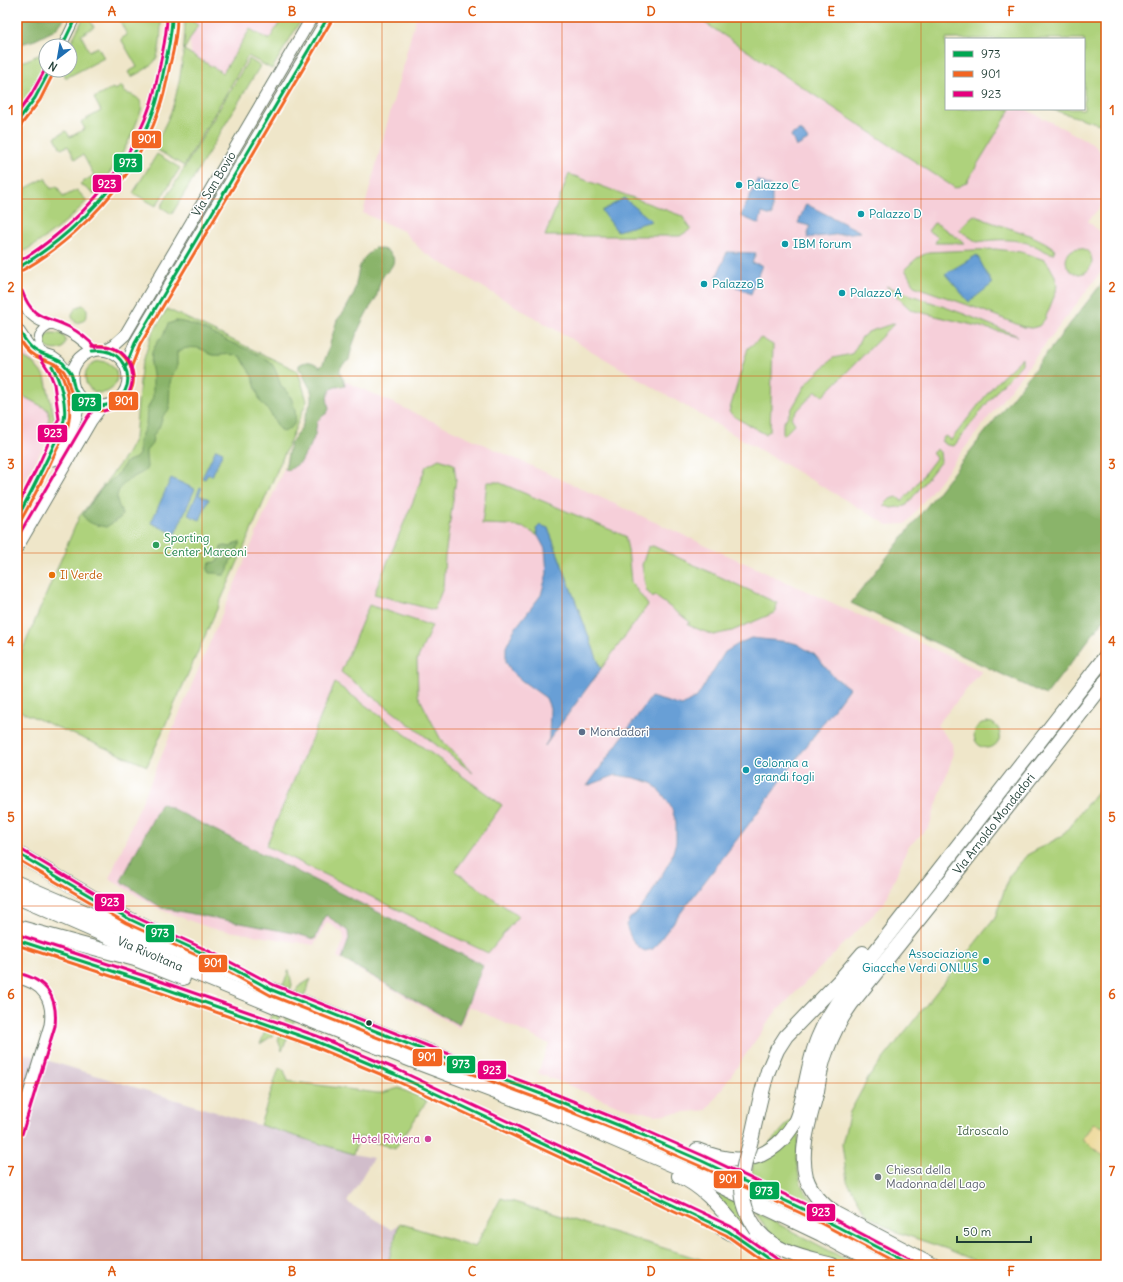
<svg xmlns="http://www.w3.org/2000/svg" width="1123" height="1282" viewBox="0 0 1123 1282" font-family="Delius,sans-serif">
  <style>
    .built { fill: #f6cfd9 }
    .industrial { fill: #d1bdcb }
    .green { fill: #aed27b; stroke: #668858 }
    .forest { fill: #8ab46b; stroke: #547850 }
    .sand { fill: #eeda9e; stroke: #868c69 }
    .water { fill: #679fd6; stroke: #436e85 }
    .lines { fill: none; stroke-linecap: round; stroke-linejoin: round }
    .street-casing { stroke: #687868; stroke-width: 10 }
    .secondary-casing { stroke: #687868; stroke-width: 13 }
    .highway-casing { stroke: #687868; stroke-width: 16 }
    .street { stroke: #fff; stroke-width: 8 }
    .secondary { stroke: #fff; stroke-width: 11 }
    .highway { stroke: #fff; stroke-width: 14 }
    .highway-bridge-casing { stroke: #687868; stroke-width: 16; stroke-linecap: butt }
    .highway-bridge { stroke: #fff; stroke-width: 14 }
    .bus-1-casing { stroke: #fff; stroke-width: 6 }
    .bus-2-casing { stroke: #fff; stroke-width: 6 }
    .bus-3-casing { stroke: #fff; stroke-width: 6 }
    .bus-1 { stroke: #00a651; stroke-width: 3 }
    .bus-2 { stroke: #f26522; stroke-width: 3 }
    .bus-3 { stroke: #e5007d; stroke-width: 3 }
    .grid { fill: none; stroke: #de580e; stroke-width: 1; stroke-opacity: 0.55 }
    .culture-dot { fill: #0f9aa8; stroke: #fff; stroke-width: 1.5 }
    .leisure-dot { fill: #2e9e5b; stroke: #fff; stroke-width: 1.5 }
    .food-dot { fill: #e8710a; stroke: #fff; stroke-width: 1.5 }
    .service-dot { fill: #5c6f8a; stroke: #fff; stroke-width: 1.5 }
    .bus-dot { fill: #1f3d34; stroke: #fff; stroke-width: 1.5 }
    .hotel-dot { fill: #d1479c; stroke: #fff; stroke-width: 1.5 }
    .worship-dot { fill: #6b7280; stroke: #fff; stroke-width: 1.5 }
    .labels { text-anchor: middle; stroke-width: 3; stroke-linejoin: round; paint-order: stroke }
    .street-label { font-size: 12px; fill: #1f3d34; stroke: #fff }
    .culture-label { font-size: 12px; fill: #0d838f; stroke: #fff; text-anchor: start }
    .leisure-label { font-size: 12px; fill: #27864d; stroke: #fff; text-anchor: start }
    .food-label { font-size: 12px; fill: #c56008; stroke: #fff; text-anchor: start }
    .service-label { font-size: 12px; fill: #4e5e75; stroke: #fff; text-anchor: start }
    .park-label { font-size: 12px; fill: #436246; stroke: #fff }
    .hotel-label { font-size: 12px; fill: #b23c85; stroke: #fff; text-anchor: end }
    .worship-label { font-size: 12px; fill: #5b616d; stroke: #fff; text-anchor: start }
    .line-badge { stroke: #fff; stroke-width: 1.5 }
    .badge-label { font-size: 11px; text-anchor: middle; font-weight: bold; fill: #fff }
    .neatline { fill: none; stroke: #de580e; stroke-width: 1.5 }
    .grid-label { font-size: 13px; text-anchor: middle; font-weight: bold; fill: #de580e }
  </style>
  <rect width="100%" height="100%" fill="#fff"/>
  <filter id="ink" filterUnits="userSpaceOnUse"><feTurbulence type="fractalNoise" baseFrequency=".025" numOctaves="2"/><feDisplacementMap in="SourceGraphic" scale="8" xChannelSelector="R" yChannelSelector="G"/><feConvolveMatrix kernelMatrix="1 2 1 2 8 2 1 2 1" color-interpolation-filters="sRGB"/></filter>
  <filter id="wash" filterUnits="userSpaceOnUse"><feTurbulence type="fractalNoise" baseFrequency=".012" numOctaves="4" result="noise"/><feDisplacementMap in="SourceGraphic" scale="16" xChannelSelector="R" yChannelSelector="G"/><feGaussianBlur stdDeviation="0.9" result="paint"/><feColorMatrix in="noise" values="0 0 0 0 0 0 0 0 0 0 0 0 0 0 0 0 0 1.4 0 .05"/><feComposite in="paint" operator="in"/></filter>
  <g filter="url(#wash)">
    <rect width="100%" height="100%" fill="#efe6c9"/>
    <g class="built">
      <polygon points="187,17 284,17 262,54 247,47 221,87 193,69"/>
      <polygon points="416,17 696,17 767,64 967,181 1011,109 1025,109 1092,143 1106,157 1106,200 1088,221 1106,238 1106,266 906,524 888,525 423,252 403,231 363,213"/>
      <polygon points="17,343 46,377 56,425 17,493"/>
      <polygon points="325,372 982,671 937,725 952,743 953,756 929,827 908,847 884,904 774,1014 707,1110 655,1115 619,1106 538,1073 549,1044 469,1006 459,1028 337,957 344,940 343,933 327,922 314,945 210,928 161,910 109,879"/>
    </g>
    <polygon class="industrial" points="17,1051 353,1154 373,1158 347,1202 392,1230 399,1223 475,1247 501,1198 719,1265 17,1265"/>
    <g class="green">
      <polygon points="84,17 91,17 89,18 94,27 81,35 89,51 98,47 104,58 66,78 62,70 70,70 70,46 69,46"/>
      <path d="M 118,17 L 161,17 C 161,28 161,52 155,61 C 149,68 139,73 131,77 L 128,72 L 137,67 L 121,39 L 127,35 Z"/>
      <path d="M 185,17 L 195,17 L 192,21 L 198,25 L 184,50 L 223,73 L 250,29 L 269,40 L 283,17 L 303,17 L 272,69 L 248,56 L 184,166 L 154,148 C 160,135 167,122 172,109 C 181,82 185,46 185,17 Z"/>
      <polygon points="696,17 1106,17 1106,126 1050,109 1084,109 1084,39 946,39 946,109 1011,109 966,183 955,188"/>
      <polygon points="46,52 46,70 38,89 17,117 17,64"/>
      <polygon points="249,59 260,66 172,214 161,207"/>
      <path d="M 122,86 L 124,92 C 129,94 137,96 140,101 C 144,106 140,113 138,119 C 128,147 112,171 94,194 L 80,184 L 94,175 L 83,155 L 75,159 L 68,146 L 61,149 L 55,137 L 66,131 L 70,137 L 85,129 L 81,122 L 101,111 L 94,98 L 113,88 L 115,90 Z"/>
      <polygon points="157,154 180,168 156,206 133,193"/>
      <polygon points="569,174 682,216 691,229 680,236 545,236"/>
      <path d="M 45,178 L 51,189 L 57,186 L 63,197 L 77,190 L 87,201 C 67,222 44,241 17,255 L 17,193 Z"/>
      <path d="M 974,215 C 1000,228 1032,231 1055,249 L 1053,254 C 1045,252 1040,248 1033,245 C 1015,238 996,239 977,242 L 959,230 L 969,219 Z"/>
      <polygon points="934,223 939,225 965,243 935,243 938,237 928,231"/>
      <circle cx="1079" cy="261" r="13"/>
      <polygon points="995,249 1021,252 1045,260 1049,265 1055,276 1057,284 1056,292 1045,319 1039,326 1032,328 1024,327 979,309 914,286 905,269 917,258 929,252"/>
      <polygon points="886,286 964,314 1018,336 911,310"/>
      <path d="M 83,305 L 87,309 L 87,315 L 83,321 L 76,323 L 72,317 C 72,311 77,306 83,305 Z"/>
      <polygon points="167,309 298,371 307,401 233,573 147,766 17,710 17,663 79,517 125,457 135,438 141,369 151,336"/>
      <polygon points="895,323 823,396 816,391 791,417 795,424 783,436 783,424 806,384 833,358 852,354 862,337 868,332"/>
      <path d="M 50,333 C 58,333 64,333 66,341 L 63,348 C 49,355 34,340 50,333 Z"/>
      <polygon points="761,338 773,345 770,431 765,434 738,419 729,412 748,348"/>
      <path d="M 17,353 L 33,363 L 45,377 L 56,425 L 50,436 L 47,438 L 39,438 C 44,429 53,419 47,409 L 17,393 Z"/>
      <polygon points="1022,358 1022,364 998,389 954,446 947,445 941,441 945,436 951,440 994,385"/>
      <circle cx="101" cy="377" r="16"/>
      <polygon points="937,449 940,452 941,461 906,506 891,508 884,505 890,499 897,497 902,501 912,490 936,458 932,453"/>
      <polygon points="439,459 454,464 456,479 445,556 443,588 434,610 374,594 414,499 426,466"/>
      <polygon points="487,482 498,482 625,536 628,550 631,582 648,605 601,669 548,528 536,529 538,536 525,528 510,525 482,524"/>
      <polygon points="653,546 777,603 776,612 732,631 713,635 688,625 690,622 655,596 653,598 646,590 642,565 648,547"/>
      <polygon points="369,605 432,626 417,660 418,695 440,738 473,773 341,672"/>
      <polygon points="335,683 502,805 455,871 518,916 488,953 266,846"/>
      <circle cx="987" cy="735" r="13"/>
      <polygon points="1106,780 1106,1265 985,1265 947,1249 894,1231 867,1215 847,1181 842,1144 850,1112 869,1077 995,918 1009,876 1027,855 1062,836"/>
      <polygon points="289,970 292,985 272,1036 260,1044"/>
      <polygon points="311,979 282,1051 278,1040 298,987"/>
      <polygon points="279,1068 284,1070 288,1081 377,1093 382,1093 399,1088 427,1101 395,1149 360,1137 353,1154 260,1125"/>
      <path d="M 805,1105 C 800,1132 792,1159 802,1186 C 805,1194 816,1200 817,1209 L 751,1177 L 754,1160 Z"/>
      <polygon points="715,1192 738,1203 752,1233 747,1232 713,1193"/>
      <polygon points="501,1198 706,1261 719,1265 617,1265 610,1263 586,1264 584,1265 395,1265 388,1263 399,1223 475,1247"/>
      <polygon points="755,1212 857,1265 850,1265 809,1254 784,1244 769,1232"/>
    </g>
    <g class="forest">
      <polygon points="17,17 66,17 55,30 35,40 17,45"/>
      <path d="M 374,248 C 380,248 390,250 393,257 C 396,264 388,271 384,275 C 379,281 378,292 376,298 C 373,304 369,308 366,314 C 358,329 352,344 349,360 C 331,372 345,375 345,386 L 335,387 L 331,389 L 327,397 L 329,409 L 327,413 L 320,418 L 317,422 L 315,435 L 310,447 L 305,454 L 301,462 L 289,470 L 285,469 L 290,444 L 302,427 L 306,414 L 312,400 L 312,395 L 311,390 L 304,377 L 303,373 L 299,369 L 299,365 C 307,360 312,361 320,367 L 323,364 L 327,354 L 337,320 L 344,312 L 354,294 L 359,268 L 364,258 Z"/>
      <polygon points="1106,278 1106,617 1046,695 851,603"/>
      <path d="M 176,321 C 196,323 212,334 230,342 C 243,348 258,353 269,361 C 276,367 278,378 281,386 C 283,389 286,390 288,392 C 293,400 298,416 294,424 C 292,428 287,430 284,432 L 280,430 L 269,411 L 260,401 L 252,376 L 241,357 C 231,352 223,356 213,355 C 208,354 206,350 201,349 C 194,346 183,348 177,352 L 177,368 L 172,375 L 170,383 L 169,410 L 163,416 L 160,426 L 153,436 L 152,444 L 146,451 L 146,455 L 147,467 L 145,471 C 135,477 119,482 117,496 C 116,502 121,509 122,515 L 120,518 L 106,527 C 97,525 86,524 83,514 L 101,489 L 116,476 L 126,462 L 136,458 L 139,454 L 139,441 L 146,425 L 147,410 L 153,397 L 153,374 L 151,365 L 152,352 L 159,339 L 162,337 L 168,324 Z"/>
      <path d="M 240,542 L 240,544 C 236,549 238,554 233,559 L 231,559 L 228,569 L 225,575 L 219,575 L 217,573 L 210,573 L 208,572 L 208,567 L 210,563 L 215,562 L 219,559 L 221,547 L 225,546 L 231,547 L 235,543 Z"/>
      <polygon points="161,803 483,965 459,1025 342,959 349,939 348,931 326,915 315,939 293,933 162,908 121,881"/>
    </g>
    <polygon class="sand" points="1093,1124 1106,1128 1106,1158 1082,1139"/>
    <g class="water">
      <polygon points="801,130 808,140 796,147 791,135"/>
      <polygon points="757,180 772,187 772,216 762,213 759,224 741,216"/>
      <polygon points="624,198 652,221 617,231 602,211"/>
      <polygon points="806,204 861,232 807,238 810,226 798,223"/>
      <polygon points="727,252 756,253 752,263 762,265 751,294 716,278"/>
      <polygon points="977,255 992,284 969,302 945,274"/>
      <polygon points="216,449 223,452 212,476 208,474 205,479 202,478"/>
      <polygon points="171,478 195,489 175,534 151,523"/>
      <polygon points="200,487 202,488 199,495 209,499 200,520 188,515"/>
      <polygon points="540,525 548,528 601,669 544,747 549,739 550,708 546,698 521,680 512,672 506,662 506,647 514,630 541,595 547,573 545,549 538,536 536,529"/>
      <path d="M 751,638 L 790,642 L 797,644 L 814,654 L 833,676 L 849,688 L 755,816 L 653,949 L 645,951 C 634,946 630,937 626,925 L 630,918 L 635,915 L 648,899 L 671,859 L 676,842 L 676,822 L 671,807 L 664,796 L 652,783 L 635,778 L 616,775 L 587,786 L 651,697 L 682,706 L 697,697 L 725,652 L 740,643 Z"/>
    </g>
  </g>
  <g filter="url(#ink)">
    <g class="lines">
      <defs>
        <g id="street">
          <polyline points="62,46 76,17"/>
          <path d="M 17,122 C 31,107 41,89 50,70"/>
          <path d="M 17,268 C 34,260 48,249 62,237 C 100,205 133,165 151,118 C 158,101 162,83 165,65 C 169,50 172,33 172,17"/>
          <path d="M 17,293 C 22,306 29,318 43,323 C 49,325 56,326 61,329 C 74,334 83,341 92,351"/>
          <polyline points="17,326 30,345 37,351 53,356 60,361 72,376"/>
          <path d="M 44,354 C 33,343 39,328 53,325"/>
          <polyline points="17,940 149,983 315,1041 394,1074 720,1227"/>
        </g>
        <g id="secondary">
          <circle cx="100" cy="378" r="28"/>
          <polyline points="105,350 114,345 125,335 312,17"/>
          <polyline points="126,366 135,343 328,17"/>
          <path d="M 53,460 C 65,440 82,419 77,395"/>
          <polyline points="23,507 44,466 64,420 63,406 59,383 54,369 44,354"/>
          <polyline points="17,518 27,501"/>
          <polyline points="17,548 91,421 102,406"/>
          <path d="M 17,978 C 43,982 54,1000 50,1025 L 17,1133"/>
        </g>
        <g id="highway">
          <polyline points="17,853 129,919 168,938"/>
          <path d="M 17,883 C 150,941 284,995 420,1048 C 496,1078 573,1105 647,1137 C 738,1175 824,1221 911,1265"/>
          <polyline points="17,897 125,944 280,1008 419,1063 565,1118 712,1182 821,1234 878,1265"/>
          <polyline points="17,927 135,959 183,978"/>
          <polyline points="768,1071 777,1050 786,1036 839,981 863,953"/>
          <path d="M 697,1150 C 728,1163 757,1165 782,1140 C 787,1134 792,1128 796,1120 C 806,1095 807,1064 818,1038 C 830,1008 852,983 871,957 L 1106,656"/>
          <path d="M 679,1176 C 721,1194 739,1242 777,1265"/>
          <polyline points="720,1227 743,1240"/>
          <path d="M 757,1230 C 778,1254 802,1257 832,1265"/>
          <path d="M 933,1265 L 836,1214 C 823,1205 811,1193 806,1177 C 799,1149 810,1118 817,1091 C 819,1078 821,1064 826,1052 C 832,1035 841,1018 851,1004 L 959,869 L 1106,681"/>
        </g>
      </defs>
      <use href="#street" class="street-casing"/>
      <use href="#secondary" class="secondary-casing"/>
      <use href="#highway" class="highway-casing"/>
      <use href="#street" class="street"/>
      <use href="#secondary" class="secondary"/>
      <use href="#highway" class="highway"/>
      <defs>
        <path id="highway-bridge" d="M 757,1230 C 748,1217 742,1203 742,1187 C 741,1170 748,1152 752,1136 C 757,1114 761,1092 768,1071"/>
      </defs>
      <use href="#highway-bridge" class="highway-bridge-casing"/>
      <use href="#highway-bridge" class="highway-bridge"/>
      <defs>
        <g id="bus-1">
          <polyline points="62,46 76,17"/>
          <polyline points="17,122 35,98 50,70"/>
          <path d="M 17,268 C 36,258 53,245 69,231 C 108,197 140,154 156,104 C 160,91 162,78 165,65 C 168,49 172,34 172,17"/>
          <path d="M 17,326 C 22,335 28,347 38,352 C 47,357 55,357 63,363 C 66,367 71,371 72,376 C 73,378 72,380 73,382 C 74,390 79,397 86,402 C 99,410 118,405 125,391 C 133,375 122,353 104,351 C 100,350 96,351 92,351"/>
          <polyline points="126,366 135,343 328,17"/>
          <path d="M 17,518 C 30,495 41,472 52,449 C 56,439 62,430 64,420 C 67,403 60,381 52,366"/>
          <polyline points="17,853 129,919 211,957 272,990 426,1051 541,1094 645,1136 702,1161 811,1213 911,1265"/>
          <polyline points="17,940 149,983 315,1041 394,1074 728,1231 777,1265"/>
        </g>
        <g id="bus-2">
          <polyline points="21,125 40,100 54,72"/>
          <path d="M 19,272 C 39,262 57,248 74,233 C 112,199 144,156 160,107 C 165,93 167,79 170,65 C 174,49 177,34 177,17"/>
          <path d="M 17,336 C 22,344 27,352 35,356 C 45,361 54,361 62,369 C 72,380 65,391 80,403 C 96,416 119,412 129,394 C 141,375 126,351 107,346 C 102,345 97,346 92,346"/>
          <polyline points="131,368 140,345 332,20"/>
          <path d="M 21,520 C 34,497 46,473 57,449 C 62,440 68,430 69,420 C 72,402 65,379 56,364"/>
          <polyline points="17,859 126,923 209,961 270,995 424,1056 539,1099 643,1141 700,1166 809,1217 900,1265"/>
          <polyline points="17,945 147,988 313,1046 392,1079 726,1235 768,1265"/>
        </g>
        <g id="bus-3">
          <polyline points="17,114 31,95 46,68"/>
          <path d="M 17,262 C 35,253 51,240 66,227 C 104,193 135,152 151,103 C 155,91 157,78 160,65 C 163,49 167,34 167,17"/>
          <path d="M 22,291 C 33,320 44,315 69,327 C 79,332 88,339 96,348"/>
          <path d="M 92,346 C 101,346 111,345 119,351 C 138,364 136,393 118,405 C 114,408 108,409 104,411"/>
          <polyline points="17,507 39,464 59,419 54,384 49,371 40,357"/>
          <polyline points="17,538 87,418 98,403"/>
          <polyline points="20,849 131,915 213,953 274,985 428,1046 543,1089 647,1131 704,1156 813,1208 913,1261"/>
          <polyline points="19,935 151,978 317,1036 396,1069 730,1226 780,1261"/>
          <path d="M 18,973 C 47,980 58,997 55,1026 L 22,1134"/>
        </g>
      </defs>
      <use href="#bus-1" class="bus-1-casing"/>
      <use href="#bus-2" class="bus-2-casing"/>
      <use href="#bus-3" class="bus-3-casing"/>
      <use href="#bus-1" class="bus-1"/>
      <use href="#bus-2" class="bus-2"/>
      <use href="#bus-3" class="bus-3"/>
    </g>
  </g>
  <path class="grid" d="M 202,17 L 202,1265M 382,17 L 382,1265M 562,17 L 562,1265M 741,17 L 741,1265M 921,17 L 921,1265M 17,199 L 1106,199M 17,376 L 1106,376M 17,553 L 1106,553M 17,729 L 1106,729M 17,906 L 1106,906M 17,1083 L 1106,1083"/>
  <g class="culture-dot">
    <circle cx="739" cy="185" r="4"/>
    <circle cx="861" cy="214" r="4"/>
    <circle cx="785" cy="244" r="4"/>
    <circle cx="704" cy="284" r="4"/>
    <circle cx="842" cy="293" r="4"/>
    <circle cx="746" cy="770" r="4"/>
    <circle cx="986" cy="961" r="4"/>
  </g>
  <circle class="leisure-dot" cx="156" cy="545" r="4"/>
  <circle class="food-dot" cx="52" cy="575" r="4"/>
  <circle class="service-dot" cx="582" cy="732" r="4"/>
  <circle class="bus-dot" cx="369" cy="1023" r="3.5"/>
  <circle class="hotel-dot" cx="428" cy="1139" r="4"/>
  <circle class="worship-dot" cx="878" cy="1177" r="4"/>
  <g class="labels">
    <g class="street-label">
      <text transform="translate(214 184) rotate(-59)" y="4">Via San Bovio</text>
      <text transform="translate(994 824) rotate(-52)" y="4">Via Arnoldo Mondadori</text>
      <text transform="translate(150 954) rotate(23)" y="4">Via Rivoltana</text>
    </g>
    <g class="culture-label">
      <text x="747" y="189">Palazzo C</text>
      <text x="869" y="218">Palazzo D</text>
      <text x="793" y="248">IBM forum</text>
      <text x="712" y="288">Palazzo B</text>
      <text x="850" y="297">Palazzo A</text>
      <text x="754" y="767">Colonna a<tspan x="754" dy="14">grandi fogli</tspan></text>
      <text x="978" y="958" text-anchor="end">Associazione<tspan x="978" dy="14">Giacche Verdi ONLUS</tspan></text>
    </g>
    <g class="leisure-label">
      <text x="164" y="542">Sporting<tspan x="164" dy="14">Center Marconi</tspan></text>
    </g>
    <g class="food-label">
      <text x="60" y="579">Il Verde</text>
    </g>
    <g class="service-label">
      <text x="590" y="736">Mondadori</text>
    </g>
    <g class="park-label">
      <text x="983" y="1135">Idroscalo</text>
    </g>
    <g class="hotel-label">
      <text x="420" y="1143">Hotel Riviera</text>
    </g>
    <g class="worship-label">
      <text x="886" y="1174">Chiesa della<tspan x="886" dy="14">Madonna del Lago</tspan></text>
    </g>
  </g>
  <g class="line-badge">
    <rect x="131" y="130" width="31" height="19" rx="4" fill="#f26522"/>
    <rect x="113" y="153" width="30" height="20" rx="4" fill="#00a651"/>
    <rect x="92" y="174" width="30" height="19" rx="4" fill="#e5007d"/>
    <rect x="108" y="391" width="31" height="20" rx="4" fill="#f26522"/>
    <rect x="71" y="393" width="31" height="19" rx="4" fill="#00a651"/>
    <rect x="37" y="424" width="31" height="19" rx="4" fill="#e5007d"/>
    <rect x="94" y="893" width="31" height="19" rx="4" fill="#e5007d"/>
    <rect x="145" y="924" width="30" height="19" rx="4" fill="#00a651"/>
    <rect x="198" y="954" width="30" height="19" rx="4" fill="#f26522"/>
    <rect x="412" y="1048" width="31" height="19" rx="4" fill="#f26522"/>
    <rect x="446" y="1055" width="30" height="19" rx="4" fill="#00a651"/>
    <rect x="477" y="1060" width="30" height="20" rx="4" fill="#e5007d"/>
    <rect x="713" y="1170" width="30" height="19" rx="4" fill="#f26522"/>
    <rect x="749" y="1181" width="31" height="19" rx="4" fill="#00a651"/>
    <rect x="806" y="1203" width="30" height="19" rx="4" fill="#e5007d"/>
  </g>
  <g class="badge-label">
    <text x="147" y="143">901</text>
    <text x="128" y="167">973</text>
    <text x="107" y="188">923</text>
    <text x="124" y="405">901</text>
    <text x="87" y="406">973</text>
    <text x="53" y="437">923</text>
    <text x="110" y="906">923</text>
    <text x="160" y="937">973</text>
    <text x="213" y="967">901</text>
    <text x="427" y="1061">901</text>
    <text x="461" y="1068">973</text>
    <text x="492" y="1074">923</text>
    <text x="728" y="1183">901</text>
    <text x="764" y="1195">973</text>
    <text x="821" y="1216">923</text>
  </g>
  <rect width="1123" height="1282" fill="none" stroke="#fff" stroke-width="44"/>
  <rect x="945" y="38" width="140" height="72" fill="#ffffff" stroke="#a5b1ae"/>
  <rect x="953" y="51" width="20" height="6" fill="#00a651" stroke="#a5b1ae"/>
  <text x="981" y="58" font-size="12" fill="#1f3d34">973</text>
  <rect x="953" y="71" width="20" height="6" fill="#f26522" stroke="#a5b1ae"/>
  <text x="981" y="78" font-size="12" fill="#1f3d34">901</text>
  <rect x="953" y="91" width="20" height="6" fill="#e5007d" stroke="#a5b1ae"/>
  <text x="981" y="98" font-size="12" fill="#1f3d34">923</text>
  <g transform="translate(58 58) rotate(211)"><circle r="19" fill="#ffffff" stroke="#a5b1ae"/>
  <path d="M0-3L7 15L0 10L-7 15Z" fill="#1f6fb2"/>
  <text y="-6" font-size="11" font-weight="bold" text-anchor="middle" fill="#1f3d34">N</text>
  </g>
  <path d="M957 1236v6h74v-6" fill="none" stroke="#1f3d34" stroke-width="2"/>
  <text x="963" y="1236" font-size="12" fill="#1f3d34" stroke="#ffffff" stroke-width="3" paint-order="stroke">50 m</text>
  <rect x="22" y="22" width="1079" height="1238" class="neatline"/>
  <g class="grid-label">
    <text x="112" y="16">A</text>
    <text x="292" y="16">B</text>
    <text x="472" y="16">C</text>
    <text x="651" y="16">D</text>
    <text x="831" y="16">E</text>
    <text x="1011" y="16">F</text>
    <text x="11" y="115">1</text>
    <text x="1112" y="115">1</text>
    <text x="11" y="292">2</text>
    <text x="1112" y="292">2</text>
    <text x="11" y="469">3</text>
    <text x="1112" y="469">3</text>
    <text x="11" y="646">4</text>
    <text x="1112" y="646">4</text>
    <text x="11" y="822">5</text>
    <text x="1112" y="822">5</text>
    <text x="11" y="999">6</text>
    <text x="1112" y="999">6</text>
    <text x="11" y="1176">7</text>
    <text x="1112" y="1176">7</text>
    <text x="112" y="1276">A</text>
    <text x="292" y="1276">B</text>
    <text x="472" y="1276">C</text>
    <text x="651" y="1276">D</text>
    <text x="831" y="1276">E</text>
    <text x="1011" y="1276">F</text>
  </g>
</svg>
